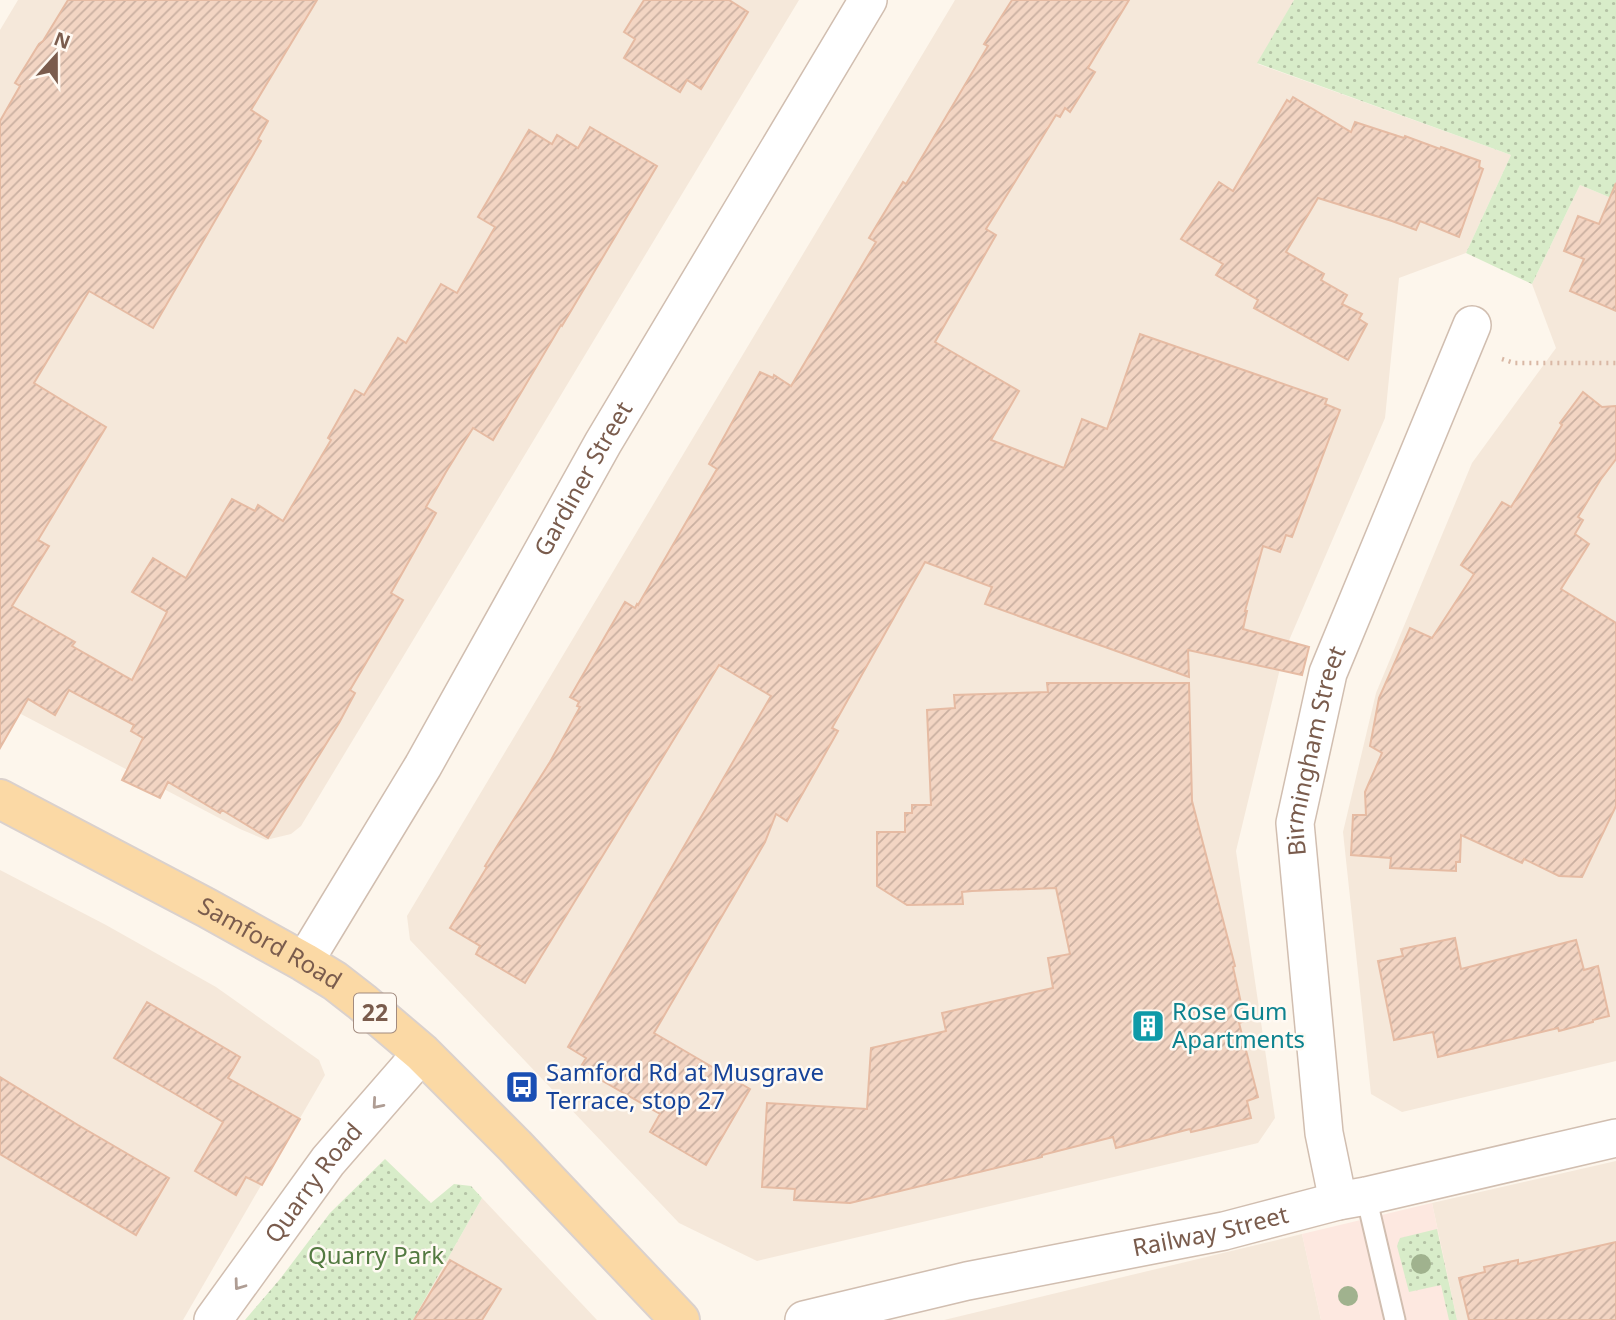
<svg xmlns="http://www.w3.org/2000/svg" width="1616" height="1320" viewBox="0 0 1616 1320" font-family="'Noto Sans',sans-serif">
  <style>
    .residential { fill: #f5e8da }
    .commercial { fill: #fde8e0 }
    .park { fill: url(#park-dots) }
    .building { fill: url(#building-hatch); stroke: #e6bba3; stroke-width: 2 }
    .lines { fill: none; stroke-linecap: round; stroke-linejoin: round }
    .service-casing { stroke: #d1beb0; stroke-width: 23 }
    .minor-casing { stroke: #d1beb0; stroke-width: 40 }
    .primary-casing { stroke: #dad1cd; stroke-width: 42 }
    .path { stroke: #d9b8a5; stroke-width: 4.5; stroke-dasharray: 2 5; stroke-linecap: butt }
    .service { stroke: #fff; stroke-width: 19 }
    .minor { stroke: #fff; stroke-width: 37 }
    .primary { stroke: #fbd9a5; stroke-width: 38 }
    .tree { fill: #a0b28e }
    .oneway { stroke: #af9d94 }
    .labels { text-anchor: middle; stroke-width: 5; stroke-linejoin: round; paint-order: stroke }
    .shield { fill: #fffaf3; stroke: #a28b7f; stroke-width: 2 }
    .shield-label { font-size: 23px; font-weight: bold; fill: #7a5c4d }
    .street-label { font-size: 24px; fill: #7a5c4d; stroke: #fffaf3 }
    .culture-label { font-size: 24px; fill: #0d838f; stroke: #fffaf3; text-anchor: start }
    .transit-label { font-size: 24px; fill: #164399; stroke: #fffaf3; text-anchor: start }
    .park-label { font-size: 24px; fill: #537a41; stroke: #fffaf3 }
  </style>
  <defs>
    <pattern id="park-dots" width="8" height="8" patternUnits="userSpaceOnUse" patternTransform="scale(1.75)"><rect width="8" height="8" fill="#d8ecc9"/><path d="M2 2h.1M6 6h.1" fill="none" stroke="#b4c2a5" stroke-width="1.8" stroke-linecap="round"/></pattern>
    <pattern id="building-hatch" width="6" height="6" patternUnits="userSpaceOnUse" patternTransform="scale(1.75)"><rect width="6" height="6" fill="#f3d5c3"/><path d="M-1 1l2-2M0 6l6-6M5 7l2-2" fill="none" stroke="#cab0a1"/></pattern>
  </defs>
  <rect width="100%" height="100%" fill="#fdf6ec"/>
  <g class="residential">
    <polygon points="18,0 799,0 301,826 291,834 266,840 240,829 0,703 0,30"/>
    <polygon points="955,0 1294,0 1258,64 1511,155 1466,253 1399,278 1385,418 1284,652 1236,851 1275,1118 1258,1143 757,1261 679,1223 410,940 407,916"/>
    <polygon points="1580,185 1616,200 1616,1061 1402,1112 1371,1094 1343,832 1376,693 1472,463 1556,348 1532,284"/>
    <polygon points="0,870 106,925 216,987 319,1060 325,1075 183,1320 0,1320"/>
    <polygon points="1616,1161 1616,1320 1457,1320 1432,1203"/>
    <polygon points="482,1198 597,1320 413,1320"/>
    <polygon points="1302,1234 1321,1320 944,1320"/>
  </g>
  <polygon class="commercial" points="1432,1203 1457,1320 1321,1320 1302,1234"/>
  <g class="park">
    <polygon points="1294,0 1616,0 1616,200 1580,185 1532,284 1466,253 1511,155 1257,63"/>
    <polygon points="385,1159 431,1203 454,1184 471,1186 482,1198 413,1320 245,1320 280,1279 330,1213"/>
    <polygon points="1437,1229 1457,1320 1449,1320 1441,1285 1409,1292 1397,1246 1400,1238"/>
  </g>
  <g class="building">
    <polygon points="68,0 317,0 251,110 268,121 258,139 261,141 153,328 89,291 34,383 106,427 38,540 49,546 12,606 75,642 72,646 132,680 167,612 132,592 153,558 186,578 232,499 255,511 258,505 283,521 331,440 328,438 355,390 364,395 398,338 406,343 441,284 457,293 495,227 478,217 529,130 552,144 557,135 578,148 590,127 657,166 562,326 561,325 493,440 473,428 446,472 426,507 436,513 391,593 403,600 350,690 355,693 339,723 268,838 222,810 220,813 168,782 160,798 122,780 143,738 131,731 134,725 69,690 55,715 28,699 0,748 0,121 20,86 15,83 39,44 43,41"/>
    <polygon points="644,0 729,0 748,12 701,89 687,80 680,92 624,58 635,39 624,32"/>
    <polygon points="1012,0 1129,0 1088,68 1095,72 1070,112 1065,108 1060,117 1056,115 986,229 996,235 935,342 1019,391 991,440 1064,468 1082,419 1107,429 1140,334 1327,399 1325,404 1340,410 1292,537 1286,535 1280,552 1263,546 1245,611 1247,611 1243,629 1309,647 1302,675 1188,650 1189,677 985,604 992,587 925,562 832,728 838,731 787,821 776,814 765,842 654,1033 750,1089 706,1165 650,1132 660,1114 580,1068 586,1058 568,1047 771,696 719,665 525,983 476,954 480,946 450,928 487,867 485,866 502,838 550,762 580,707 577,706 579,702 570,697 625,602 635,608 637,604 638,605 717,469 709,464 760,372 773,378 774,375 791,386 876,242 869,238 903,182 906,184 988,46 984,44"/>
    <polygon points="1293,97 1351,132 1355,122 1404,138 1405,136 1440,149 1441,147 1480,161 1479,167 1483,169 1459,237 1420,221 1416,230 1392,221 1318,198 1286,252 1324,274 1321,280 1347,295 1342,304 1362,314 1359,319 1367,324 1348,360 1254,308 1258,300 1216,275 1223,264 1181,239 1219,182 1233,191 1287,100 1290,102"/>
    <polygon points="1616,183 1616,311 1570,291 1584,259 1564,251 1578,216 1599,224"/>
    <polygon points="1583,392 1602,407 1616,406 1616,459 1601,479 1578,517 1583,520 1575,534 1589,544 1561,589 1616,623 1616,806 1582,877 1559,876 1524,859 1522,863 1461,835 1460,862 1456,862 1456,871 1390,868 1391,858 1351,855 1353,815 1366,815 1365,792 1382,753 1370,746 1379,698 1410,628 1432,638 1474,574 1461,565 1502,502 1511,507 1562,425 1560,423"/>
    <polygon points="1047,683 1189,683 1192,801 1235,966 1233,967 1245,1021 1239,1023 1258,1097 1247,1101 1251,1118 1191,1132 1190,1129 1116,1148 1113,1137 1042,1155 1042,1157 850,1203 794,1200 795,1189 762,1187 767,1103 867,1109 871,1048 946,1031 942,1013 1053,988 1048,958 1070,954 1056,888 972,891 962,892 963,904 907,905 877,886 877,832 905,832 905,813 912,813 912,805 931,805 927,710 955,708 954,695 1048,692"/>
    <polygon points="1455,938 1461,969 1576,940 1584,970 1598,966 1609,1016 1593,1020 1593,1022 1559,1031 1558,1028 1438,1057 1433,1032 1394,1040 1378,961 1403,956 1401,949"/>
    <polygon points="147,1002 240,1057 228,1078 300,1119 262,1185 246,1177 236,1195 195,1171 223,1122 114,1058"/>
    <polygon points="0,1077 78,1125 169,1178 136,1235 0,1154"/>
    <polygon points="1616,1242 1616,1320 1469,1320 1459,1278 1485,1272 1484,1267 1518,1260 1518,1264"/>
    <polygon points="450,1260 501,1289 482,1320 414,1320"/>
  </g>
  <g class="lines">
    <defs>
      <polyline id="service" points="1366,1196 1395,1320"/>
      <g id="minor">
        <path id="s1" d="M 304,962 L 423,766 L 603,443 L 868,0"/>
        <path id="s2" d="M 1338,1201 L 1324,1133 L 1295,823 L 1328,673 L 1472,325"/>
        <path id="s3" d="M 213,1320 L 328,1161 L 422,1053"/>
        <path id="s4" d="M 804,1320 L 967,1281 L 1224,1231 L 1338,1201 L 1366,1196 L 1616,1138"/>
      </g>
      <g id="primary">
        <path id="s5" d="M 0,799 L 207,908 L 304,962 L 335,981 L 362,1002 L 422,1053 L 515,1146 L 680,1320"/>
      </g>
    </defs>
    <use href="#service" class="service-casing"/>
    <use href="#minor" class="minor-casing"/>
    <use href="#primary" class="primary-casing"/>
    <polyline class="path" points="1502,359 1514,363 1616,363"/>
    <use href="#service" class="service"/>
    <use href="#minor" class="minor"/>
    <use href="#primary" class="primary"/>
  </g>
  <g class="tree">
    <circle cx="1421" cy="1264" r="10"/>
    <circle cx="1348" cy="1296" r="10"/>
  </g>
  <defs><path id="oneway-chevron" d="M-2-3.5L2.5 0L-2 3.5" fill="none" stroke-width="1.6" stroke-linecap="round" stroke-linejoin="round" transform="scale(1.75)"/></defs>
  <g class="oneway">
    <use href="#oneway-chevron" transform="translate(377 1104) rotate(131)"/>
    <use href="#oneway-chevron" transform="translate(239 1285) rotate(126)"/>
  </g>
  <defs>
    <symbol id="building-square" viewBox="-11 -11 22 22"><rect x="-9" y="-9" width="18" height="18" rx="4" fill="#0f9aa8" stroke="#fffaf3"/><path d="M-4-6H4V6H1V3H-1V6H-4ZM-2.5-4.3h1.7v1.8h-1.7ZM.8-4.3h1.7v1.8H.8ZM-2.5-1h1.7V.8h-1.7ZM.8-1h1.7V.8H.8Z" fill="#fff"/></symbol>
    <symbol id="bus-square" viewBox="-11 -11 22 22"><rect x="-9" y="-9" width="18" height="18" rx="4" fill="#1a4fb4" stroke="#fffaf3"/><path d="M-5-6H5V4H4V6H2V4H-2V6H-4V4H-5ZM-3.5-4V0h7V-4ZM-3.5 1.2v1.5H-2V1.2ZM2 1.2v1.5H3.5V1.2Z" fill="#fff"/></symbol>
  </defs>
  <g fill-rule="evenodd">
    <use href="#building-square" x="1129" y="1007" width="38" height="38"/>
    <use href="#bus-square" x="503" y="1068" width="38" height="38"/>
  </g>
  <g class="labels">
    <rect class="shield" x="354" y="993.5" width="42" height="39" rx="5"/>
    <g class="shield-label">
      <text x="375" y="1021">22</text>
    </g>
    <g class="street-label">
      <text dy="8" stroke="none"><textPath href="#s1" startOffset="558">Gardiner Street</textPath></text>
      <text dy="8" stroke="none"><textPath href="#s2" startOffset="455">Birmingham Street</textPath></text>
      <text dy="8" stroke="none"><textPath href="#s5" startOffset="306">Samford Road</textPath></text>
      <text dy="8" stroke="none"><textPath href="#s3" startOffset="170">Quarry Road</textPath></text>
      <text dy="8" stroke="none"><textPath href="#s4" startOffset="416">Railway Street</textPath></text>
    </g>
    <g class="culture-label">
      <text x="1172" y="1020">Rose Gum<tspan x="1172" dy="28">Apartments</tspan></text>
    </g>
    <g class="transit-label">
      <text x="546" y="1081">Samford Rd at Musgrave<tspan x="546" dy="28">Terrace, stop 27</tspan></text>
    </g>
    <g class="park-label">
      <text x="376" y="1264">Quarry Park</text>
    </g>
  </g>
  <g transform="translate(56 56) rotate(21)" stroke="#fffaf3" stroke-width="5" paint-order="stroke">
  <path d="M0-5L12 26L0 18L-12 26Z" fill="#7a5c4d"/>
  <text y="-10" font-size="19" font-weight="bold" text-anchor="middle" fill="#7a5c4d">N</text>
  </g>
</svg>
